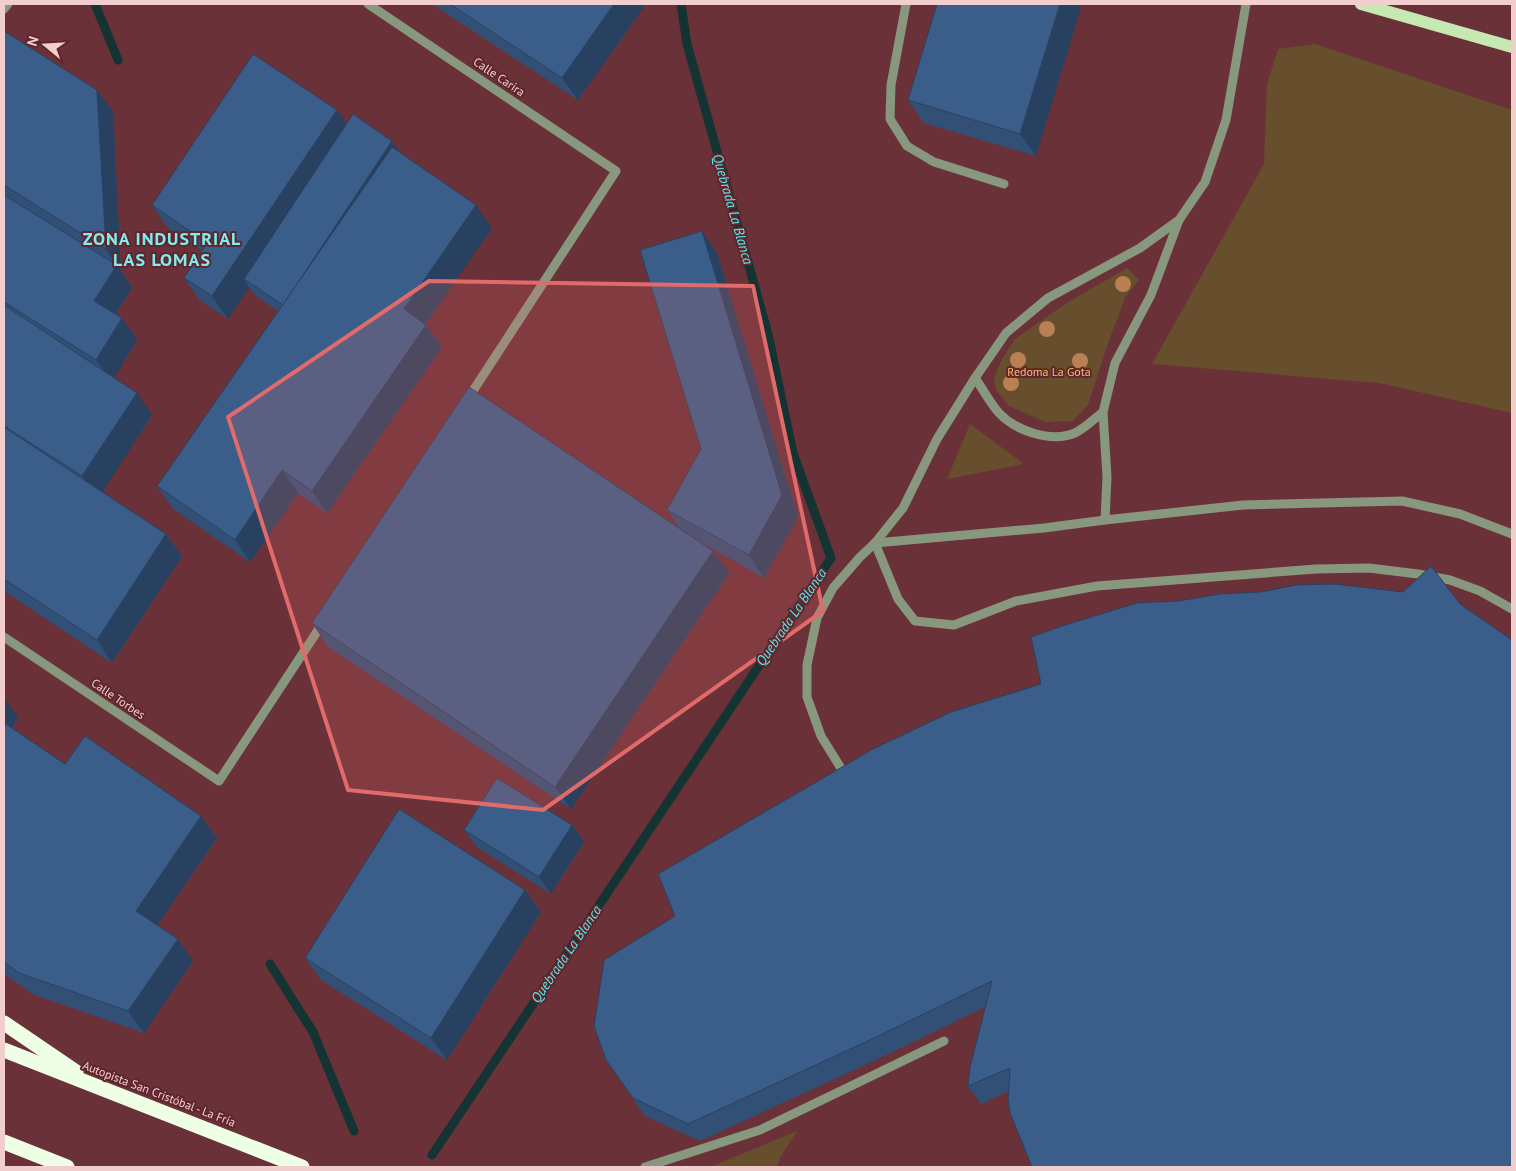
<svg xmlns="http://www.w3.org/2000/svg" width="1516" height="1171" viewBox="0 0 1516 1171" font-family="'PT Sans',sans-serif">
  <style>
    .green { fill: #674e2c }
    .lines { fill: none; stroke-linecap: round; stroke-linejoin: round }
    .stream { stroke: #143434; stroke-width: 9 }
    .minor { stroke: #87987e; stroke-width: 9 }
    .major { stroke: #c6e8b3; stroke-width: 12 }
    .highway { stroke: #eeffe6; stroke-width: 15 }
    .tree { fill: #ba7f53 }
    .wall { fill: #325076 }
    .shaded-wall { fill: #294160 }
    .building { fill: #3a5d89; stroke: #294160 }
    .marked { fill: #e16a6b; fill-opacity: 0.2; stroke: #e16a6b; stroke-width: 4; stroke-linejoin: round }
    .labels { text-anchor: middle; stroke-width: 4; stroke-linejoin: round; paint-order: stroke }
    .street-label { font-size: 12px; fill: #f2cecf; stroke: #5f262d }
    .park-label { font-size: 12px; fill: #fbbf69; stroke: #5f262d }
    .water-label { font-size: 14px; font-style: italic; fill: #58ecec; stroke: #5f262d }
    .district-label { font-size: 18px; font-weight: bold; letter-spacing: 1px; fill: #80eceb; stroke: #5f262d }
  </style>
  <rect width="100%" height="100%" fill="#6b3138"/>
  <g class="green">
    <polygon points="1315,44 1512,110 1512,413 1379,383 1152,364 1264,164 1267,84 1278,49"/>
    <polygon points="1127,268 1139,280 1125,298 1107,346 1088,405 1073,421 1045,422 1009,406 996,390 994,377 1002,359 1015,339 1065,304"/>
    <polygon points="970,424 1024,464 947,479"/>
    <polygon points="797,1131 780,1158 777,1167 710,1167"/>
  </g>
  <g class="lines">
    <g class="stream">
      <polyline points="95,4 118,60"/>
      <polyline points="270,964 313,1032 354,1131"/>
      <polyline points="432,1155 831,558 793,453 768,334 687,44 681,4"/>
    </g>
    <g class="minor">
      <polyline points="368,4 616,171 467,400"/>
      <polyline points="906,4 891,85 890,119 907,146 934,162 1004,184"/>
      <polyline points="4,9 8,4"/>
      <path d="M 975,378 C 983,389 990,403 999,413 C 1016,431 1051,443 1075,433 C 1085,428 1094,419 1103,412"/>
      <polyline points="1105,520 1107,477 1103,412 1115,363 1151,295 1179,220 1205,182 1226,120 1246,4"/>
      <polyline points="875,543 898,599 915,621 954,625 1016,601 1097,586 1316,569 1369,568 1418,574 1450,580 1480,591 1512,609"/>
      <polyline points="875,543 1044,528 1105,520 1243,505 1402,501 1460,514 1512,534"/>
      <polyline points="4,637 219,781 324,621"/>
      <polyline points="847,778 821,736 807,697 807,665 817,618 833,588 860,557 875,543 903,508 937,439 975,378 1006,333 1048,298 1140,248 1179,220"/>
      <polyline points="645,1167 760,1130 944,1041"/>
    </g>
    <polyline class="major" points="1361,4 1512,47"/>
    <g class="highway">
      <polyline points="4,1023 76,1072"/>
      <polyline points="4,1050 302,1167"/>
      <polyline points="4,1142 67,1167"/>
    </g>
  </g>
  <g class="tree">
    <circle cx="1123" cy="284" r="8"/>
    <circle cx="1047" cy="329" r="8"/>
    <circle cx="1018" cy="360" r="8"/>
    <circle cx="1080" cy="361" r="8"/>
    <circle cx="1011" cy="383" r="8"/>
  </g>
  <g class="wall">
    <polygon points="432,4 643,4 644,7 578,100"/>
    <polygon points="937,4 1036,156 924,123 908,100"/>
    <polygon points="4,32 97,90 113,112 121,271 132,287 116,314 137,340 114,378 137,393 152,415 102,492 166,534 182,556 112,663 4,591"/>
    <polygon points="346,124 392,141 400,153 492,228 425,324 442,347 327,513 298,493 250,562 173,509 157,486 278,311 256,296 249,287 228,319 200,300 184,278 202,251 168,228 152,205"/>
    <polygon points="717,253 798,517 764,578 697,540 729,573 571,809 327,646 312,623 680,529 667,510 701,449"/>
    <polygon points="1065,625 1009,1091 981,1104 968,1086 985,1007 882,1057 700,1141 645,1116 606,1060 1041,684"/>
    <polygon points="4,697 18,718 12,728 65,764 217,838 157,925 178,939 193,961 144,1033 35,995 4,974"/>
    <polygon points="572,825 584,842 551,894 477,847 464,830"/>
    <polygon points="541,912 447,1060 321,980 305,958"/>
  </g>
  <g class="shaded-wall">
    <polygon points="614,4 643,4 644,7 578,100 562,78"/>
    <polygon points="1060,4 1082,4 1036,156 1020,134"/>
    <polygon points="97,90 113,112 121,271 132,287 110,323 94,301 116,265 106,249"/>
    <polygon points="337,110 353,132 244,279 249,287 228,319 212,296"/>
    <polygon points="392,141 404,158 283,305"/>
    <polygon points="476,205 492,228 420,332 404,309"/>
    <polygon points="702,231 717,253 798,517 764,578 749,555"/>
    <polygon points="122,318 137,340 112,382 96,360"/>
    <polygon points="426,325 442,347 327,513 312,491"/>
    <polygon points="137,393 152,415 98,499 82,476"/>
    <polygon points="282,470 298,493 250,562 235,540"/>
    <polygon points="166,534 182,556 112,663 97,640"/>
    <polygon points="713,551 729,573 571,809 555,787"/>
    <polygon points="4,697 18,718 4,740"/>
    <polygon points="201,816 217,838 152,933 136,911"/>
    <polygon points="572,825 584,842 551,894 539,877"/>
    <polygon points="525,890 541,912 447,1060 431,1038"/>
    <polygon points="178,939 193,961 144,1033 128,1011"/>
  </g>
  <g class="building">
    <polygon points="450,4 614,4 562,78"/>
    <polygon points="937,4 1060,4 1020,134 908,100"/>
    <polygon points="4,31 97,90 106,249 4,185"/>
    <polygon points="253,54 337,110 212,296 184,278 207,243 152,205"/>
    <polygon points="353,114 392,141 283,305 244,279"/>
    <polygon points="392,147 476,205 404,309 426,325 312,491 282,470 235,540 157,486"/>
    <polygon points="4,195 117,265 94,301 122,318 96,360 4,302"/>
    <polygon points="702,231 782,495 749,555 667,510 701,449 640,250"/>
    <polygon points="4,305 137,393 82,476 4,426"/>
    <polygon points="469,387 713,551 555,787 312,623"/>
    <polygon points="4,427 166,534 97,640 4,579"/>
    <polygon points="1431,566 1460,604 1512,640 1512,1167 1032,1167 1010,1113 1008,1099 1010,1068 968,1086 970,1067 992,981 870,1040 688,1124 633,1098 606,1060 594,1026 604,960 675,916 658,874 873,749 951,712 1041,684 1031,637 1065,625 1137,603 1178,601 1220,594 1261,592 1296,585 1335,584 1403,592"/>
    <polygon points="6,724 65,764 85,736 201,816 136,911 178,939 128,1011 19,973 4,962 4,727"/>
    <polygon points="497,778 572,825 539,877 464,830"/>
    <polygon points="399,809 525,890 431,1038 305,958"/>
  </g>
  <path class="marked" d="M 429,281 L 753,286 L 823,611 L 543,810 L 348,790 L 228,417 Z"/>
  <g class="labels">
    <g class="street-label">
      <text transform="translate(499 77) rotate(34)" y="4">Calle Carira</text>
      <text transform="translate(118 699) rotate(34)" y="4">Calle Torbes</text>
      <text transform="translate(159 1094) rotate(21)" y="4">Autopista San Cristóbal - La Fría</text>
    </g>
    <g class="park-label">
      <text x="1049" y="376">Redoma La Gota</text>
    </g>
    <g class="water-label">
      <text transform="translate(733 209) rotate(74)" y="5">Quebrada La Blanca</text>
      <text transform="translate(791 617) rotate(-56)" y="5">Quebrada La Blanca</text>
      <text transform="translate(566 954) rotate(-56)" y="5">Quebrada La Blanca</text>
    </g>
    <g class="district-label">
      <text x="162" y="245">ZONA INDUSTRIAL<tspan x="162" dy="21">LAS LOMAS</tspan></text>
    </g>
  </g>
  <rect width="1516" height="1171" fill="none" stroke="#f2cecf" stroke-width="10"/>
  <g transform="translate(45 45) rotate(288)" stroke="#5f262d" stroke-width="4" paint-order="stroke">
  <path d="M0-4L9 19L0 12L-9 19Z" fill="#f2cecf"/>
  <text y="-8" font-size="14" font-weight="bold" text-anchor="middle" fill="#f2cecf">N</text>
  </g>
</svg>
